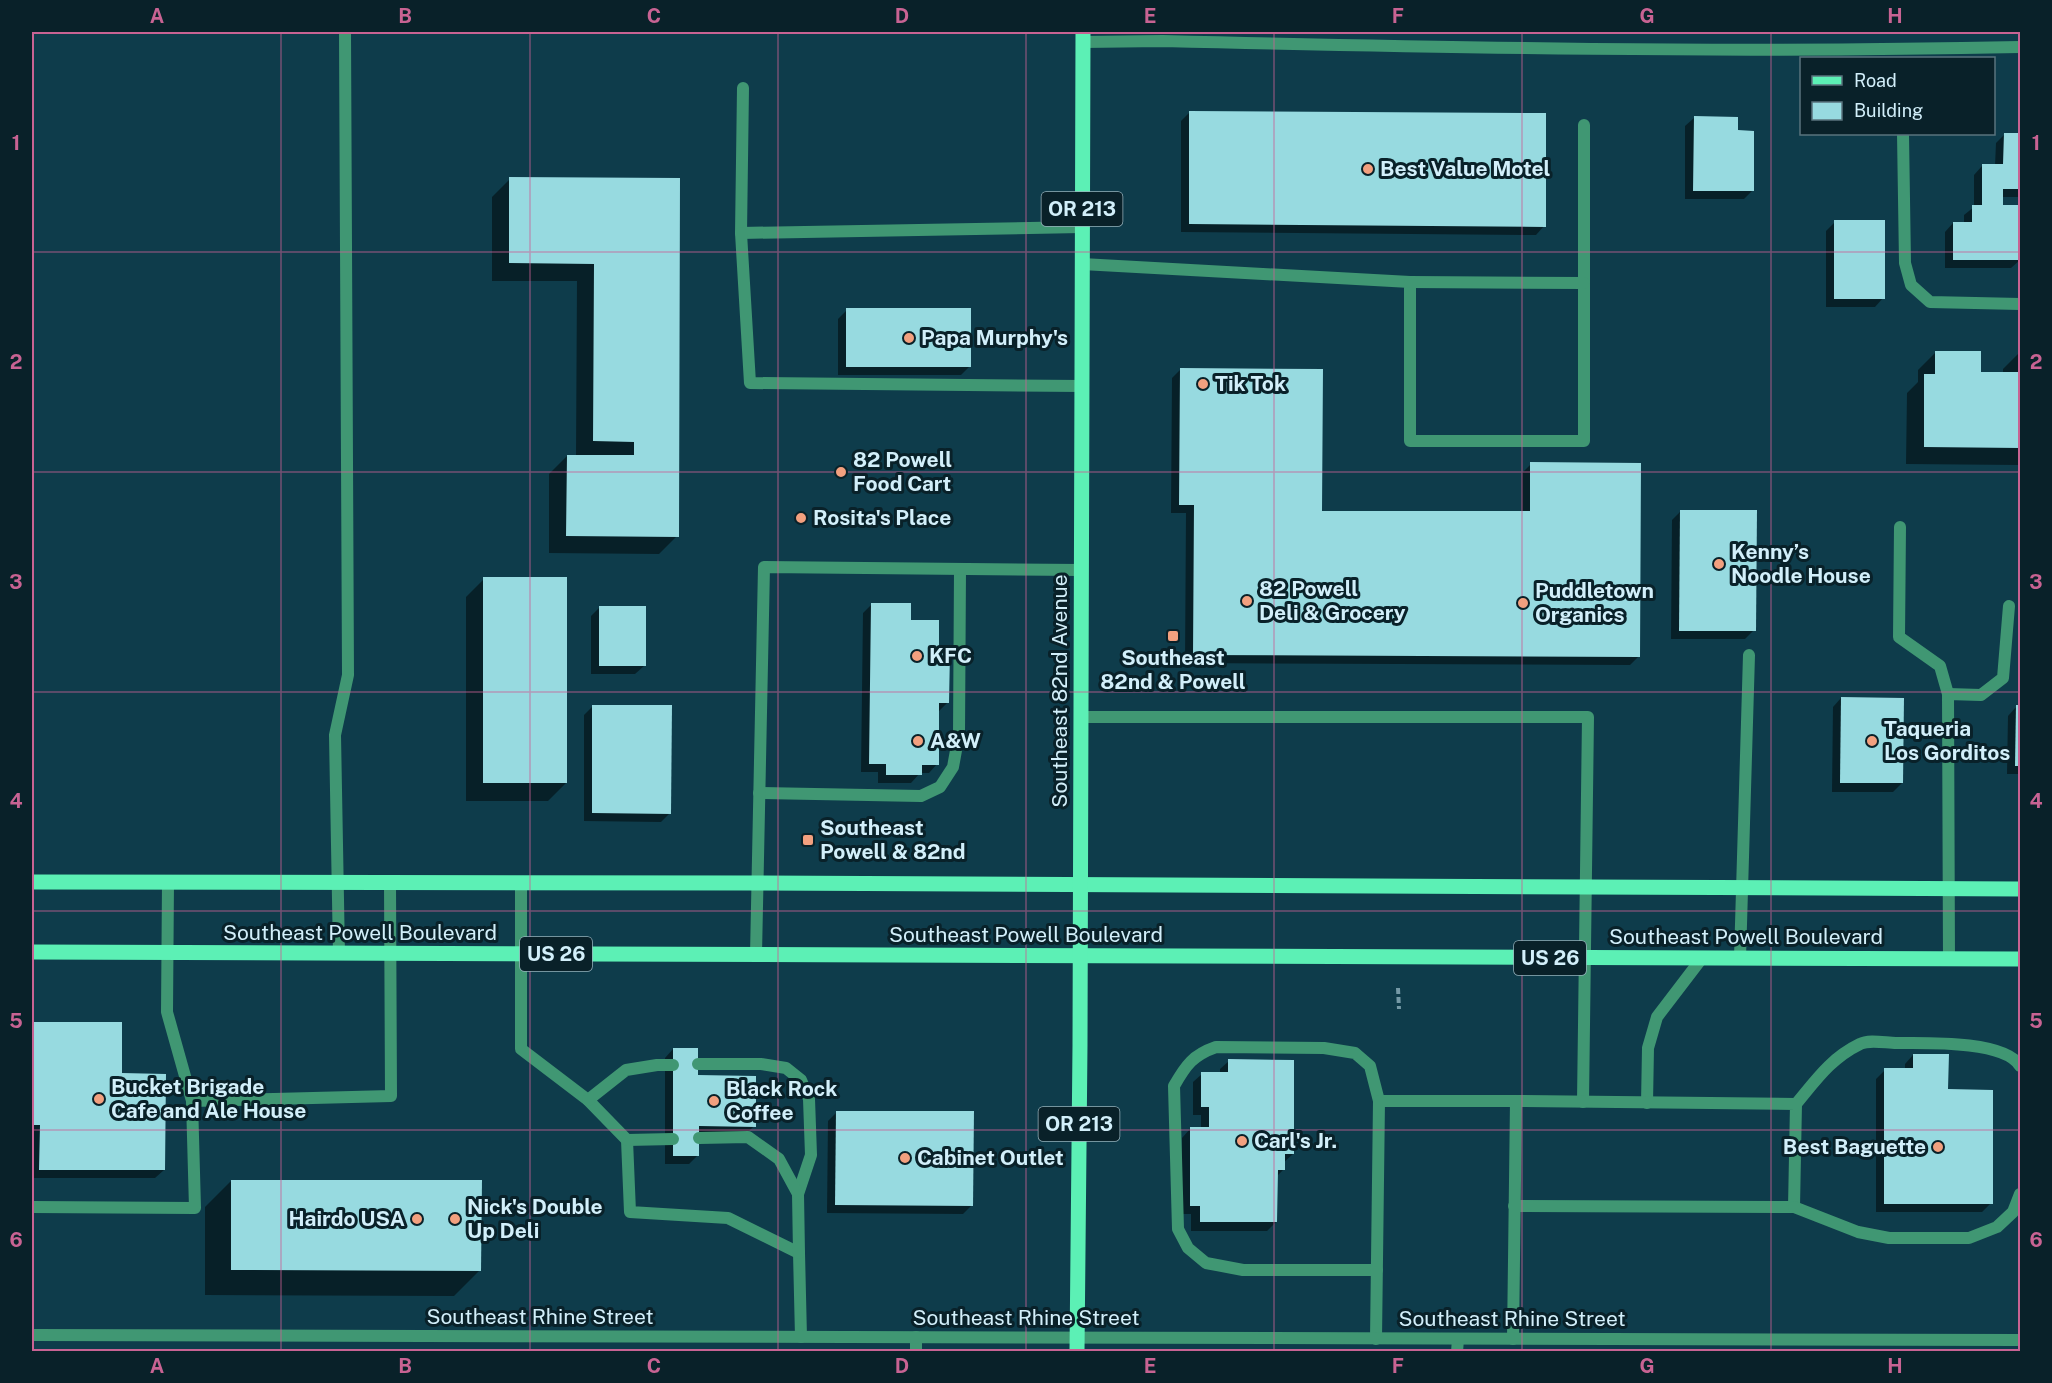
<svg xmlns="http://www.w3.org/2000/svg" width="2052" height="1383" viewBox="0 0 2052 1383" font-family="'Public Sans',sans-serif">
  <style>
    .shadow { fill: #0007 }
    .building { fill: #97dae0 }
    .lines { fill: none; stroke-linecap: round; stroke-linejoin: round }
    .path { stroke: #7499a6; stroke-width: 4; stroke-dasharray: 6 3; stroke-linecap: butt }
    .service { stroke: #409773; stroke-width: 12 }
    .minor { stroke: #409773; stroke-width: 12 }
    .primary { stroke: #5cf0b5; stroke-width: 15 }
    .grid { fill: none; stroke: #c86393; stroke-width: 1.5; stroke-opacity: 0.55 }
    .poi-dot { fill: #f2a07f; stroke: #092129; stroke-width: 2 }
    .labels { text-anchor: middle; stroke-width: 6; stroke-linejoin: round; paint-order: stroke }
    .shield { fill: #092129; stroke: #96b1bb; stroke-width: 1.5 }
    .shield-label { font-size: 20px; font-weight: bold; fill: #d2effa }
    .poi-label { font-size: 21px; font-weight: bold; fill: #d2effa; stroke: #092129; text-anchor: start }
    .street-label { font-size: 21px; fill: #d2effa; stroke: #092129 }
    .neatline { fill: none; stroke: #c86393; stroke-width: 2 }
    .grid-label { font-size: 20px; text-anchor: middle; font-weight: bold; fill: #c86393 }
  </style>
  <rect width="100%" height="100%" fill="#0e3c4b"/>
  <g class="shadow">
    <polygon points="1190,112 1544,226 1536,235 1181,232 1181,121"/>
    <polygon points="1694,118 1752,191 1744,199 1685,199 1685,126"/>
    <polygon points="2004,135 2020,135 2020,197 2002,197 2002,207 2020,260 2011,268 1945,268 1945,232 1953,223 1964,223 1964,215 1974,207 1974,175 1982,166 1995,166 1996,143"/>
    <polygon points="510,179 679,180 677,536 659,554 549,553 549,474 567,456 576,456 577,281 492,281 492,197"/>
    <polygon points="1835,222 1883,298 1875,307 1826,307 1826,231"/>
    <polygon points="847,310 970,366 961,375 838,375 838,319"/>
    <polygon points="1936,352 1979,374 2003,374 2003,369 2020,352 2020,465 1906,464 1907,393 1918,382 1918,370"/>
    <polygon points="1180,370 1321,512 1522,513 1522,473 1531,464 1639,656 1630,665 1185,663 1186,513 1171,513 1172,378"/>
    <polygon points="1681,511 1754,630 1745,639 1671,639 1672,520"/>
    <polygon points="484,579 566,783 548,801 466,801 466,597"/>
    <polygon points="872,604 909,622 937,654 948,702 939,711 937,764 929,773 920,773 911,783 878,783 878,772 861,772 863,613"/>
    <polygon points="600,607 644,666 635,674 591,674 591,616"/>
    <polygon points="1841,698 1902,783 1893,792 1832,792 1833,707"/>
    <polygon points="593,706 670,813 661,822 584,821 584,715"/>
    <polygon points="2016,707 2020,707 2020,774 2007,774 2008,716"/>
    <polygon points="32,1024 121,1024 120,1074 164,1170 155,1178 32,1178"/>
    <polygon points="673,1049 696,1077 754,1126 745,1135 698,1134 698,1155 689,1164 665,1164 665,1058"/>
    <polygon points="1913,1055 1947,1091 1991,1203 1982,1212 1876,1212 1876,1079 1885,1070 1905,1070 1905,1064"/>
    <polygon points="1229,1061 1293,1154 1283,1163 1283,1170 1276,1177 1276,1222 1267,1231 1191,1231 1191,1214 1182,1214 1182,1138 1190,1129 1201,1129 1201,1115 1193,1115 1193,1082 1202,1074 1220,1074 1220,1069"/>
    <polygon points="837,1112 972,1205 963,1214 827,1213 828,1121"/>
    <polygon points="231,1181 480,1270 454,1296 205,1295 205,1207"/>
  </g>
  <g class="building">
    <polygon points="1189,111 1546,113 1546,227 1189,224"/>
    <polygon points="1694,116 1738,117 1738,130 1754,131 1754,191 1693,191"/>
    <polygon points="2004,133 2020,133 2020,189 2003,189 2003,205 2020,205 2020,260 1953,260 1953,222 1972,222 1972,205 1982,205 1982,164 2003,164"/>
    <polygon points="509,177 680,178 679,537 566,536 567,455 634,455 634,442 593,441 594,264 509,263"/>
    <rect x="1834" y="220" width="51" height="79"/>
    <rect x="846" y="308" width="125" height="59"/>
    <polygon points="1935,351 1981,351 1981,372 2020,372 2020,448 1924,447 1924,374 1935,374"/>
    <polygon points="1180,368 1323,369 1322,511 1530,511 1530,462 1641,463 1640,657 1193,655 1194,505 1179,505"/>
    <polygon points="1680,510 1757,510 1756,631 1679,631"/>
    <rect x="483" y="577" width="84" height="206"/>
    <polygon points="871,603 911,603 911,620 939,620 939,652 950,652 949,703 939,703 939,765 922,765 922,775 886,775 886,764 869,764"/>
    <rect x="599" y="606" width="47" height="60"/>
    <polygon points="1841,697 1904,698 1903,783 1840,783"/>
    <polygon points="592,705 672,705 671,814 592,813"/>
    <polygon points="2016,705 2020,705 2020,766 2015,766"/>
    <polygon points="32,1022 122,1022 122,1073 166,1074 165,1170 39,1170 40,1125 32,1125"/>
    <polygon points="673,1048 698,1048 698,1075 756,1076 756,1127 699,1126 699,1156 673,1156"/>
    <polygon points="1913,1054 1949,1054 1948,1089 1993,1090 1993,1204 1884,1204 1884,1068 1913,1068"/>
    <polygon points="1228,1059 1294,1060 1294,1154 1285,1154 1285,1170 1278,1170 1277,1222 1200,1222 1200,1206 1190,1206 1190,1127 1209,1127 1209,1107 1201,1107 1201,1072 1228,1072"/>
    <polygon points="836,1111 974,1111 973,1206 835,1205"/>
    <polygon points="231,1180 482,1180 481,1271 231,1270"/>
  </g>
  <g class="lines">
    <polyline class="path" points="1398,988 1399,1009"/>
    <g class="service">
      <polyline points="743,88 741,233 1082,227"/>
      <polyline points="1903,134 1905,263 1911,285 1930,302 2020,304"/>
      <polyline points="741,233 750,383 1082,386"/>
      <polyline points="1082,264 1410,282 1410,441 1584,441 1584,125"/>
      <polyline points="1410,282 1584,283"/>
      <polyline points="1900,527 1899,637 1940,666 1948,694"/>
      <polyline points="1081,717 1588,717 1583,1102"/>
      <polyline points="759,793 921,796 940,787 953,767 959,734 960,570"/>
      <polyline points="521,883 521,1049 588,1100 627,1140 630,1212 728,1218 799,1253 801,1337"/>
      <polyline points="339,954 335,735 348,675 345,32"/>
      <polyline points="756,955 764,567 1081,570"/>
      <polyline points="1740,958 1749,655"/>
      <polyline points="1949,959 1948,694 1981,695 2003,678 2009,606"/>
      <polyline points="698,1064 761,1064 786,1068 801,1080 809,1099 811,1155 798,1194 799,1253"/>
      <polyline points="588,1100 626,1070 657,1065 673,1065"/>
      <polyline points="192,1101 391,1096 390,883"/>
      <polyline points="1647,1103 1648,1048 1657,1017 1702,958"/>
      <path d="M 1796,1104 C 1816,1080 1831,1058 1860,1044 C 1869,1039 1886,1043 1896,1043 C 1924,1043 2005,1040 2020,1066"/>
      <polyline points="699,1138 748,1137 779,1159 798,1194"/>
      <polyline points="627,1140 673,1139"/>
      <polyline points="1514,1206 1794,1207 1796,1104 1516,1101"/>
      <polyline points="32,1207 195,1208 192,1101 167,1012 168,882"/>
      <polyline points="1794,1207 1858,1232 1889,1238 1969,1238 1997,1227 2013,1212 2020,1194"/>
      <path d="M 1377,1270 L 1243,1270 L 1206,1263 L 1188,1248 L 1178,1229 L 1174,1086 C 1186,1065 1193,1055 1216,1047 L 1324,1048 L 1355,1053 L 1370,1066 L 1379,1101"/>
      <polyline points="916,1337 916,1352"/>
      <polyline points="1376,1339 1379,1101 1516,1101 1513,1339"/>
      <polyline points="1457,1352 1458,1339"/>
    </g>
    <g class="minor">
      <path d="M 1083,42 L 1163,41 C 1449,48 1735,53 2020,47"/>
      <polyline points="32,1335 2020,1340"/>
    </g>
    <g class="primary">
      <polyline points="32,882 758,883 2020,889"/>
      <polyline points="32,952 2020,959"/>
      <polyline points="1077,1352 1080,1045 1083,32"/>
    </g>
  </g>
  <path class="grid" d="M 281,32 L 281,1352M 530,32 L 530,1352M 778,32 L 778,1352M 1026,32 L 1026,1352M 1274,32 L 1274,1352M 1522,32 L 1522,1352M 1771,32 L 1771,1352M 32,252 L 2020,252M 32,472 L 2020,472M 32,692 L 2020,692M 32,911 L 2020,911M 32,1130 L 2020,1130"/>
  <g class="poi-dot">
    <circle cx="1368" cy="169" r="6"/>
    <circle cx="909" cy="338" r="6"/>
    <circle cx="1203" cy="384" r="6"/>
    <circle cx="841" cy="472" r="6"/>
    <circle cx="801" cy="518" r="6"/>
    <circle cx="1719" cy="564" r="6"/>
    <circle cx="1247" cy="601" r="6"/>
    <circle cx="1523" cy="603" r="6"/>
    <rect x="1167" y="630" width="12" height="12" rx="3"/>
    <circle cx="917" cy="656" r="6"/>
    <circle cx="918" cy="741" r="6"/>
    <circle cx="1872" cy="741" r="6"/>
    <rect x="802" y="834" width="12" height="12" rx="3"/>
    <circle cx="99" cy="1099" r="6"/>
    <circle cx="714" cy="1101" r="6"/>
    <circle cx="1242" cy="1141" r="6"/>
    <circle cx="1938" cy="1147" r="6"/>
    <circle cx="905" cy="1158" r="6"/>
    <circle cx="417" cy="1219" r="6"/>
    <circle cx="455" cy="1219" r="6"/>
  </g>
  <g class="labels">
    <g class="shield">
      <rect x="1041.5" y="192" width="81" height="34" rx="4.5"/>
      <rect x="520" y="937" width="72" height="34" rx="4.5"/>
      <rect x="1514" y="941" width="72" height="34" rx="4.5"/>
      <rect x="1038.5" y="1107" width="81" height="34" rx="4.5"/>
    </g>
    <g class="shield-label">
      <text x="1082" y="216">OR 213</text>
      <text x="556" y="961">US 26</text>
      <text x="1550" y="965">US 26</text>
      <text x="1079" y="1131">OR 213</text>
    </g>
    <g class="poi-label">
      <text x="1380" y="176">Best Value Motel</text>
      <text x="921" y="345">Papa Murphy's</text>
      <text x="1215" y="391">Tik Tok</text>
      <text x="853" y="467">82 Powell<tspan x="853" dy="24">Food Cart</tspan></text>
      <text x="813" y="525">Rosita's Place</text>
      <text x="1731" y="559">Kenny’s<tspan x="1731" dy="24">Noodle House</tspan></text>
      <text x="1259" y="596">82 Powell<tspan x="1259" dy="24">Deli &amp; Grocery</tspan></text>
      <text x="1535" y="598">Puddletown<tspan x="1535" dy="24">Organics</tspan></text>
      <text x="929" y="663">KFC</text>
      <text x="1173" y="665" text-anchor="middle">Southeast<tspan x="1173" dy="24">82nd &amp; Powell</tspan></text>
      <text x="1884" y="736">Taqueria<tspan x="1884" dy="24">Los Gorditos</tspan></text>
      <text x="930" y="748">A&amp;W</text>
      <text x="820" y="835">Southeast<tspan x="820" dy="24">Powell &amp; 82nd</tspan></text>
      <text x="111" y="1094">Bucket Brigade<tspan x="111" dy="24">Cafe and Ale House</tspan></text>
      <text x="726" y="1096">Black Rock<tspan x="726" dy="24">Coffee</tspan></text>
      <text x="1254" y="1148">Carl's Jr.</text>
      <text x="1926" y="1154" text-anchor="end">Best Baguette</text>
      <text x="917" y="1165">Cabinet Outlet</text>
      <text x="467" y="1214">Nick's Double<tspan x="467" dy="24">Up Deli</tspan></text>
      <text x="405" y="1226" text-anchor="end">Hairdo USA</text>
    </g>
    <g class="street-label">
      <text transform="translate(1060 691) rotate(-90)" y="7">Southeast 82nd Avenue</text>
      <text x="360" y="940">Southeast Powell Boulevard</text>
      <text x="1026" y="942">Southeast Powell Boulevard</text>
      <text x="1746" y="944">Southeast Powell Boulevard</text>
      <text x="540" y="1324">Southeast Rhine Street</text>
      <text x="1026" y="1325">Southeast Rhine Street</text>
      <text x="1512" y="1326">Southeast Rhine Street</text>
    </g>
  </g>
  <rect width="2052" height="1383" fill="none" stroke="#092129" stroke-width="66"/>
  <rect x="1800" y="57" width="195" height="78" fill="#092129" stroke="#59737d" stroke-width="1.5"/>
  <rect x="1812" y="76" width="30" height="9" fill="#5cf0b5" stroke="#59737d" stroke-width="1.5"/>
  <text x="1854" y="87" font-size="18" fill="#d2effa">Road</text>
  <rect x="1812" y="102" width="30" height="18" fill="#97dae0" stroke="#59737d" stroke-width="1.5"/>
  <text x="1854" y="117" font-size="18" fill="#d2effa">Building</text>
  <rect x="33" y="33" width="1986" height="1317" class="neatline"/>
  <g class="grid-label">
    <text x="157" y="23">A</text>
    <text x="405" y="23">B</text>
    <text x="654" y="23">C</text>
    <text x="902" y="23">D</text>
    <text x="1150" y="23">E</text>
    <text x="1398" y="23">F</text>
    <text x="1647" y="23">G</text>
    <text x="1895" y="23">H</text>
    <text x="16" y="150">1</text>
    <text x="2036" y="150">1</text>
    <text x="16" y="369">2</text>
    <text x="2036" y="369">2</text>
    <text x="16" y="589">3</text>
    <text x="2036" y="589">3</text>
    <text x="16" y="808">4</text>
    <text x="2036" y="808">4</text>
    <text x="16" y="1028">5</text>
    <text x="2036" y="1028">5</text>
    <text x="16" y="1247">6</text>
    <text x="2036" y="1247">6</text>
    <text x="157" y="1373">A</text>
    <text x="405" y="1373">B</text>
    <text x="654" y="1373">C</text>
    <text x="902" y="1373">D</text>
    <text x="1150" y="1373">E</text>
    <text x="1398" y="1373">F</text>
    <text x="1647" y="1373">G</text>
    <text x="1895" y="1373">H</text>
  </g>
</svg>
